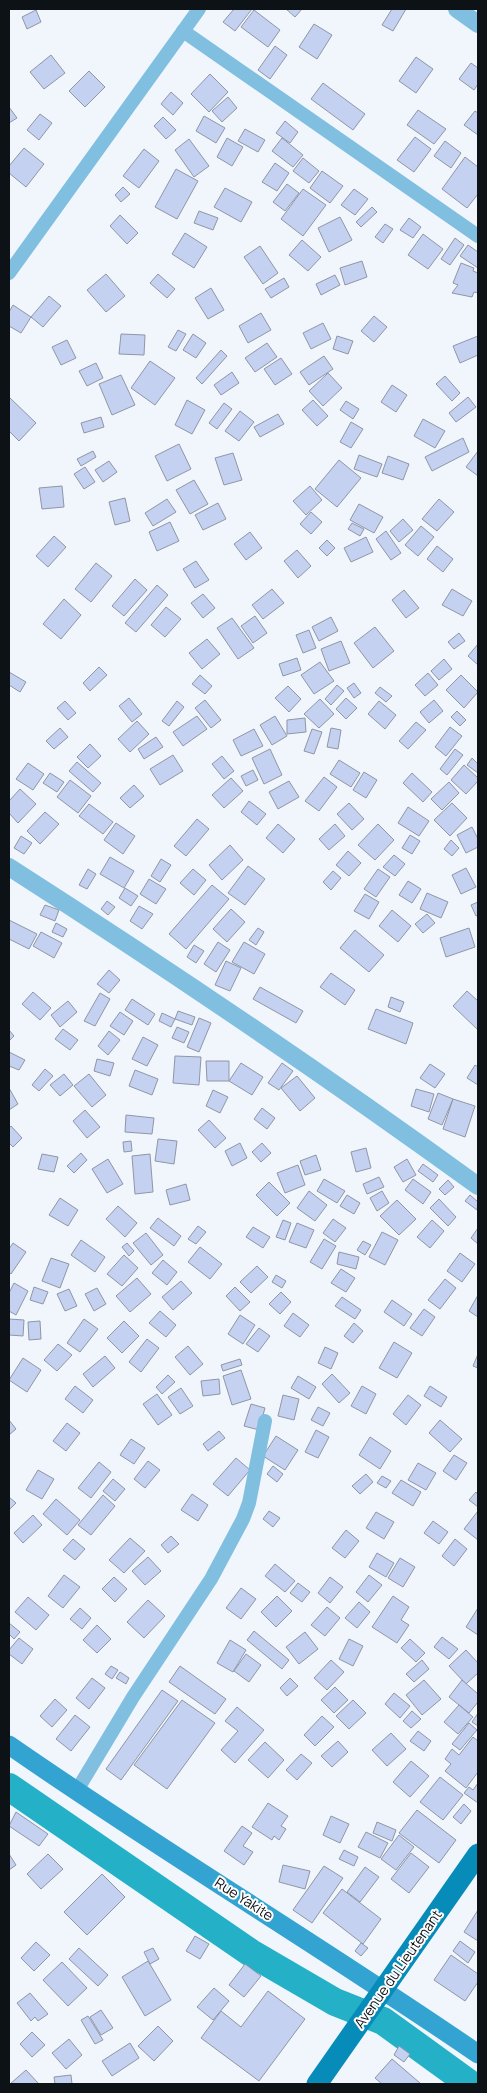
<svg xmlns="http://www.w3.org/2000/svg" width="487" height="2093" viewBox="0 0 487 2093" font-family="Manrope,sans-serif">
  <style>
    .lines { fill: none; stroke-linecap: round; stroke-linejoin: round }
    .river { stroke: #24b1c8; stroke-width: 28 }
    .building { fill: #c4d1f0; stroke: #8f96a7 }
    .minor { stroke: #80bfdf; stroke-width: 14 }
    .tertiary { stroke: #80bfdf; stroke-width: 18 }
    .secondary { stroke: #33a3d2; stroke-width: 19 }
    .primary { stroke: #078cba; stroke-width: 21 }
    .labels { text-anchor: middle; stroke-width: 4; stroke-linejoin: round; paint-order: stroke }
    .street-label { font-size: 14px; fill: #0d1217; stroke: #fff }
  </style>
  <rect width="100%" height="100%" fill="#f0f6fc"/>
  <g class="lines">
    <polyline class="river" points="9,1787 251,1953 335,2002 383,2021 470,2084"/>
  </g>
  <g class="building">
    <polygon points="234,9 252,9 235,31 223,22"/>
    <polygon points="286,9 302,9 295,17"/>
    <polygon points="392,9 406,9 393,31 382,25"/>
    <polygon points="36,10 41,22 27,29 22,17"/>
    <polygon points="254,10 280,30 268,47 241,27"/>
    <polygon points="314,24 332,35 317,59 299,47"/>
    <polygon points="275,46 287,55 270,79 258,70"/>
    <polygon points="51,55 65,73 44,89 30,72"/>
    <polygon points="416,57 433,69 416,93 399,81"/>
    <polygon points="471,63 478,68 478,84 474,90 459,79"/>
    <polygon points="89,71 105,87 85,107 69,91"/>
    <polygon points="210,74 228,92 209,112 191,94"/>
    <polygon points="323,83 365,114 353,130 311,99"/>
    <polygon points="171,92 183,103 173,115 161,104"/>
    <polygon points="228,97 237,108 222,122 212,111"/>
    <polygon points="9,107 17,118 9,123"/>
    <polygon points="418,110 446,129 434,144 407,125"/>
    <polygon points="475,111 478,113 478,135 464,125"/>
    <polygon points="40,114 52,123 39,140 27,130"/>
    <polygon points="204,116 225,128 216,143 196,131"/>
    <polygon points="163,117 176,130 166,139 154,126"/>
    <polygon points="285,121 298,132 290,143 276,133"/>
    <polygon points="245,129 265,140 258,152 238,141"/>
    <polygon points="415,137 431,149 414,172 397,160"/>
    <polygon points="227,138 243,147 232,166 217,157"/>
    <polygon points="282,138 303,155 293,167 272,151"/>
    <polygon points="189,139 209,166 194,177 175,150"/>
    <polygon points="445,141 461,153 451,168 434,156"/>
    <polygon points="24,148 44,164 26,187 9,173 9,166"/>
    <polygon points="144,149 159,161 139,188 123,176"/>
    <polygon points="465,157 478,167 478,194 467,208 442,189"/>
    <polygon points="303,158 319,171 309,183 293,171"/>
    <polygon points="275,163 289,173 277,191 262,182"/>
    <polygon points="176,169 198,181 177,219 155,207"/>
    <polygon points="322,171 343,186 330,203 310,188"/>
    <polygon points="287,184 299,193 285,211 273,202"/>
    <polygon points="123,187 130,194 121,202 115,195"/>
    <polygon points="225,188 252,202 241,222 214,207"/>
    <polygon points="303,189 326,205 303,236 281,219"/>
    <polygon points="354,189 368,199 355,215 341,205"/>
    <polygon points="372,207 377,212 361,227 356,222"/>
    <polygon points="199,211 218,218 213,230 194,223"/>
    <polygon points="120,215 138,233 127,244 110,226"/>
    <polygon points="340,217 352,240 329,252 318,228"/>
    <polygon points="409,218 421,227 413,238 400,230"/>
    <polygon points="385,224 393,229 383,243 375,237"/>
    <polygon points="185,233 207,247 194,268 172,254"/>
    <polygon points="423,234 443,249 428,269 408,255"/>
    <polygon points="455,238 464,245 450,265 441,259"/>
    <polygon points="302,240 321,257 308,271 289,255"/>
    <polygon points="468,245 478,252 478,268 460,256"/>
    <polygon points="260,246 278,273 263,284 244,257"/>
    <polygon points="362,261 367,277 345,285 340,268"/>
    <polygon points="461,263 474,268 473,271 478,273 478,293 474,292 472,297 452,293 458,285 453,283"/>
    <polygon points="106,274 125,296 106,312 87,290"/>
    <polygon points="158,274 175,289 167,298 150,283"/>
    <polygon points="335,275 340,285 321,295 316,284"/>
    <polygon points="284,278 289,287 271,298 265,289"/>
    <polygon points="211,288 224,310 208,319 195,298"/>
    <polygon points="49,296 61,306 43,327 31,317"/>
    <polygon points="13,305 31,317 21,333 9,326 9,312"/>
    <polygon points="261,313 271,330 248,343 239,326"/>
    <polygon points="374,316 387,327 374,342 361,331"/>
    <polygon points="323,323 331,339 311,349 303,333"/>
    <polygon points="178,330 186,334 176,351 168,347"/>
    <polygon points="121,334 145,335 144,355 119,354"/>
    <polygon points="193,334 206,343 196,358 183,350"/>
    <polygon points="337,336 353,341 348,354 333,349"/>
    <polygon points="478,336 478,355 460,363 453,346"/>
    <polygon points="67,340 76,358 61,365 52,347"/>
    <polygon points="267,343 277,357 255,372 245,358"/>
    <polygon points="221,350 227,356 202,384 196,378"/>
    <polygon points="324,356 333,369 309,385 300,372"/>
    <polygon points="281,358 292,374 275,385 264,369"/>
    <polygon points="150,361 175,378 155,405 131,388"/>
    <polygon points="96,363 103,378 87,386 79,371"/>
    <polygon points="232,372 239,383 221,395 214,385"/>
    <polygon points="328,373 342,388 323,406 309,391"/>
    <polygon points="121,375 135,405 112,415 99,384"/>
    <polygon points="445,376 460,393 452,401 436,384"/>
    <polygon points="392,385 407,395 396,412 381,402"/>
    <polygon points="9,397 36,423 19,441 9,431"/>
    <polygon points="468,397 476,407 456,422 449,413"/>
    <polygon points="187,400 205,410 192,434 175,425"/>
    <polygon points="313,400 328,416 317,426 302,410"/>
    <polygon points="346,401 359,409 353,419 340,410"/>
    <polygon points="224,403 232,409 217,429 209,423"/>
    <polygon points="240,411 254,422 239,441 225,431"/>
    <polygon points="278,414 284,424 260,437 254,427"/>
    <polygon points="101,417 104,427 84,433 81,423"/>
    <polygon points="423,419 445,431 435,448 414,436"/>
    <polygon points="351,422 363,429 351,448 340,442"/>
    <polygon points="463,438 469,452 432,471 425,457"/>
    <polygon points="179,444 191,469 167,481 155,456"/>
    <polygon points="93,451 96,457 81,466 77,459"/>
    <polygon points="478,451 478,476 466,467"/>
    <polygon points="233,453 242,480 224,485 215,458"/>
    <polygon points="359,455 382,464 377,477 354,469"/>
    <polygon points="388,456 409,464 403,480 382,473"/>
    <polygon points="339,460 361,478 337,507 315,489"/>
    <polygon points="109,461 117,472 103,482 95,470"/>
    <polygon points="85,467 95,482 84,489 74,474"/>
    <polygon points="194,480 208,504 190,514 176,490"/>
    <polygon points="62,486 64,507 42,509 39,488"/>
    <polygon points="310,486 322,500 306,515 293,501"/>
    <polygon points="125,498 130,521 115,525 109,502"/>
    <polygon points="167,499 176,512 153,526 145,513"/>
    <polygon points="439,499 454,512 437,531 422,519"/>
    <polygon points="218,503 226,519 203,530 195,515"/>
    <polygon points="359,504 383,517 374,533 350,520"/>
    <polygon points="311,512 322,522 311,534 300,524"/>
    <polygon points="403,519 413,530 399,542 390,531"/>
    <polygon points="170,522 179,541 157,551 149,532"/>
    <polygon points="352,523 364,529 360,536 348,529"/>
    <polygon points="421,526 434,537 418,556 405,545"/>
    <polygon points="386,531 401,553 391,560 376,539"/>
    <polygon points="250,532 262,548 246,560 234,544"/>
    <polygon points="54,536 66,547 48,567 36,556"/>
    <polygon points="366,537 373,552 351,562 344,548"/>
    <polygon points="327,540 335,548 327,556 319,548"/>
    <polygon points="437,546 453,559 443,572 427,559"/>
    <polygon points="297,550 311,566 298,578 284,561"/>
    <polygon points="196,561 209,580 195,588 183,569"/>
    <polygon points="96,563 112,576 91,602 75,589"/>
    <polygon points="135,579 147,590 124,616 112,606"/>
    <polygon points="157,585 168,595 136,632 125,623"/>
    <polygon points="272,589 284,603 263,619 252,605"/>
    <polygon points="452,589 472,601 463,616 442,605"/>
    <polygon points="404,590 419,608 406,618 392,600"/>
    <polygon points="203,594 215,608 203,618 191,603"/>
    <polygon points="64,599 81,615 61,639 43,624"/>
    <polygon points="166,607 181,619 165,637 151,625"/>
    <polygon points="255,616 267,633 253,643 241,626"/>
    <polygon points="331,617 338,631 319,641 312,627"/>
    <polygon points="232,618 254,648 238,659 217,628"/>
    <polygon points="375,627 394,651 373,668 354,643"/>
    <polygon points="309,630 316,648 303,653 296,635"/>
    <polygon points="459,633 465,641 454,649 448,642"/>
    <polygon points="207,639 220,654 202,669 189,653"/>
    <polygon points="341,641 350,663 329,671 321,649"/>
    <polygon points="478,644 478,665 468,656"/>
    <polygon points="297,658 301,670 283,676 279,664"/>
    <polygon points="444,659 452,669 439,680 431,671"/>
    <polygon points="320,662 334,681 314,694 301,675"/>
    <polygon points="99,667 107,675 90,691 83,683"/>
    <polygon points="9,672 26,682 20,692 9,685"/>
    <polygon points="428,673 438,685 425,696 415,685"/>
    <polygon points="200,675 212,686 205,694 192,684"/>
    <polygon points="461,675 478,692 464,708 446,690"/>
    <polygon points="354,683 361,693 354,698 347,688"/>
    <polygon points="337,685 344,691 331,705 325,699"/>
    <polygon points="288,686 301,699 289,712 275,698"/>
    <polygon points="380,687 392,696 386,702 375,693"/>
    <polygon points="129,698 142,714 132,722 119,706"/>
    <polygon points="346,698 357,708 346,719 336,709"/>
    <polygon points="320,699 334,714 319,728 304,714"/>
    <polygon points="205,700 221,720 211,728 195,708"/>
    <polygon points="434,700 443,711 429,723 420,712"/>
    <polygon points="65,701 76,713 68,720 57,708"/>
    <polygon points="177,701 184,707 169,726 162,721"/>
    <polygon points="379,701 396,715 385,729 368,714"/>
    <polygon points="457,711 466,720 460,726 451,717"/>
    <polygon points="197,716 207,729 183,746 173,732"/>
    <polygon points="275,716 287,736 272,745 260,725"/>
    <polygon points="305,718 306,732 287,734 287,720"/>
    <polygon points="137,721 149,734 130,752 118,739"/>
    <polygon points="416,722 426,730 408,749 399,741"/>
    <polygon points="450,727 462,736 446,756 435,747"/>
    <polygon points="60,728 68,737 54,749 46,741"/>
    <polygon points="331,728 341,730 338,749 327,747"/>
    <polygon points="254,729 263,746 241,756 233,740"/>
    <polygon points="312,729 322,732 314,754 304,751"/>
    <polygon points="156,737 163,747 144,759 138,749"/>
    <polygon points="90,744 101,756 88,768 77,757"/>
    <polygon points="270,749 282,775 264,784 252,758"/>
    <polygon points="455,749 463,755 447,775 440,769"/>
    <polygon points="173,755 183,771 160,785 150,769"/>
    <polygon points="222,756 234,771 224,779 212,764"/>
    <polygon points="472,758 478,764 478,773 467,765"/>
    <polygon points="339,760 360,773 351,787 330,774"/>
    <polygon points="77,762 101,783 93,792 69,771"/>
    <polygon points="28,763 44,774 33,790 16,779"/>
    <polygon points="464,765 478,778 478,781 466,794 451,780"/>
    <polygon points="253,770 258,780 246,786 241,776"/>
    <polygon points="364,772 377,780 366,798 353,790"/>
    <polygon points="50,773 64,782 57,792 43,783"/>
    <polygon points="412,773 432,792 423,802 403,783"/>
    <polygon points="324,777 337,787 319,811 305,801"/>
    <polygon points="231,778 243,791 224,808 212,795"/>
    <polygon points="70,780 91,796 78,813 57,797"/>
    <polygon points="289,781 299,797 278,809 269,792"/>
    <polygon points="449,782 459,793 442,810 431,799"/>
    <polygon points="134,785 144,796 130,808 120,798"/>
    <polygon points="20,789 36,804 18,823 9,813 9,801"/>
    <polygon points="249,801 266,814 257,825 241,812"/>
    <polygon points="349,803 364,819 352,830 337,814"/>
    <polygon points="452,803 467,818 450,836 434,820"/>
    <polygon points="89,804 113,822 103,834 79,816"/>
    <polygon points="408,807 429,821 419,836 398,823"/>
    <polygon points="45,812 59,824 40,844 27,831"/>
    <polygon points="197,819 209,829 186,856 174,846"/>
    <polygon points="116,823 135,836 123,854 104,840"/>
    <polygon points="278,824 295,839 283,853 266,838"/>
    <polygon points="335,824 345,836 329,850 319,839"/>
    <polygon points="378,824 394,840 375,860 358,845"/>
    <polygon points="472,827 478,839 478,847 466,853 457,835"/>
    <polygon points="410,835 420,841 412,854 402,848"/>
    <polygon points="21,836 32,843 24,854 14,848"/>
    <polygon points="451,840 459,848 452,856 444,849"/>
    <polygon points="230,845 243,860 222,880 209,865"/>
    <polygon points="348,851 361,863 349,876 336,865"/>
    <polygon points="394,855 405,864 395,876 383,867"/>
    <polygon points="110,857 134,871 124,888 100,874"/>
    <polygon points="161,859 171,865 160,882 151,876"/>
    <polygon points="248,866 265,879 245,905 228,893"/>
    <polygon points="466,868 476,887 461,894 452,875"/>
    <polygon points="88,869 96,874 87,889 79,885"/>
    <polygon points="193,869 206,880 194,895 180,883"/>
    <polygon points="378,869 390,877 376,897 364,889"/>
    <polygon points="333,871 341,878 331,890 323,882"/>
    <polygon points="149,879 166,889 156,904 140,894"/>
    <polygon points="408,881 421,889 412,903 399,895"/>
    <polygon points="212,885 229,899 186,949 169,934"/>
    <polygon points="125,888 138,896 131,906 119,898"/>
    <polygon points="427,893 448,902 441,918 420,909"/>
    <polygon points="365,894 379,902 369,919 354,911"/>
    <polygon points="107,901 115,907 108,915 101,909"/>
    <polygon points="478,902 478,915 476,916 471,905"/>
    <polygon points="45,905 59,910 55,921 40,915"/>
    <polygon points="139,906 153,914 142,929 130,921"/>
    <polygon points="231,909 245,922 227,942 213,929"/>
    <polygon points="392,910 411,926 398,942 379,926"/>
    <polygon points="427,914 435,923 423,933 415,924"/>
    <polygon points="9,920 37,934 29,949 9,939"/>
    <polygon points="56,923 67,929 63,937 52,932"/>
    <polygon points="258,928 264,932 256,945 249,940"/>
    <polygon points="469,928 475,947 446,957 440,938"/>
    <polygon points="355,930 384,955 369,972 340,948"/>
    <polygon points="41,932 62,943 54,958 33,946"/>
    <polygon points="218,942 230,950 216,972 204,964"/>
    <polygon points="244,942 265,954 254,974 232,962"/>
    <polygon points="194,945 204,951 196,963 187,957"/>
    <polygon points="226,961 241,968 230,991 215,985"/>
    <polygon points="109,970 120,980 109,993 97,984"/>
    <polygon points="331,973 355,990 345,1005 320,987"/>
    <polygon points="260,987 303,1011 296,1023 253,999"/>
    <polygon points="467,991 478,1001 478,1030 453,1006"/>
    <polygon points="33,992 51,1008 40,1020 22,1004"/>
    <polygon points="100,993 110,999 95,1026 84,1021"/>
    <polygon points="391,997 404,1002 400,1012 388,1007"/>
    <polygon points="132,999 155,1014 148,1025 125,1010"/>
    <polygon points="68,1001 77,1012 60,1027 51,1015"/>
    <polygon points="376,1009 413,1023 406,1044 368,1029"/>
    <polygon points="178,1011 195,1017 192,1025 175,1019"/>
    <polygon points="120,1012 133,1021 124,1035 110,1026"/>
    <polygon points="162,1013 175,1019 171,1027 159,1021"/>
    <polygon points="199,1018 211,1023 199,1052 187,1047"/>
    <polygon points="177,1027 189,1032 184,1043 172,1038"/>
    <polygon points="63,1029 78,1040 70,1050 55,1039"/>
    <polygon points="9,1030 14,1036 9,1041"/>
    <polygon points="109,1031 120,1040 108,1055 98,1046"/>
    <polygon points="143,1037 158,1045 147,1066 132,1059"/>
    <polygon points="9,1052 25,1060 19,1070 9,1066"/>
    <polygon points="175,1056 201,1057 199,1085 173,1083"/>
    <polygon points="97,1059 114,1063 110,1076 94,1071"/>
    <polygon points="206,1061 229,1061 229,1081 207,1081"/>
    <polygon points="241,1063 263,1077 252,1095 229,1081"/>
    <polygon points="282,1063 293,1071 279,1090 268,1083"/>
    <polygon points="430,1064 445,1074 435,1088 420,1078"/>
    <polygon points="475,1065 478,1067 478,1085 467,1078"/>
    <polygon points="45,1069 53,1076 39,1091 32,1085"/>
    <polygon points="135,1070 158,1079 152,1095 129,1086"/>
    <polygon points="64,1074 73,1085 60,1096 50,1085"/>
    <polygon points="89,1074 106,1095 92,1107 74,1086"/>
    <polygon points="297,1076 315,1098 300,1111 281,1088"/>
    <polygon points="9,1088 18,1104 9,1110"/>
    <polygon points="416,1089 434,1094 429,1112 411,1106"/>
    <polygon points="213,1090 228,1097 220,1113 206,1106"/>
    <polygon points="438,1093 453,1099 442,1125 428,1119"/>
    <polygon points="453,1099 475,1106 465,1137 443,1129"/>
    <polygon points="262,1108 275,1118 267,1129 254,1119"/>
    <polygon points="85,1110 100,1127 87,1138 73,1121"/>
    <polygon points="126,1115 154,1118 152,1134 125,1132"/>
    <polygon points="209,1120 226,1138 215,1148 198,1130"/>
    <polygon points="11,1126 22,1138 13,1147 9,1143 9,1128"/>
    <polygon points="158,1139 177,1141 174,1164 155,1161"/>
    <polygon points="131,1141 132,1151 124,1152 123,1142"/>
    <polygon points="240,1143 247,1158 232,1166 225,1151"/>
    <polygon points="262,1143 271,1153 261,1162 252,1152"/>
    <polygon points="366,1148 371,1168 356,1172 351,1152"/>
    <polygon points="81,1153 87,1160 74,1173 67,1166"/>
    <polygon points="42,1154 58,1157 54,1172 38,1169"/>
    <polygon points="150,1154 153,1192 135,1194 132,1156"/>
    <polygon points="316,1155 321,1170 305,1175 300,1161"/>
    <polygon points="108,1159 123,1184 107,1193 92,1169"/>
    <polygon points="407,1159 416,1175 403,1182 394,1167"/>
    <polygon points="423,1164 438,1175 433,1182 418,1171"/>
    <polygon points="298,1165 305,1185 285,1193 277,1173"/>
    <polygon points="379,1177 384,1187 367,1194 363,1184"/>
    <polygon points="324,1179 345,1191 337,1203 317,1191"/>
    <polygon points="413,1179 431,1192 423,1204 405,1190"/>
    <polygon points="448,1180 454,1187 445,1195 439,1189"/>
    <polygon points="269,1182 290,1203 277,1216 256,1195"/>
    <polygon points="186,1184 190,1200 170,1205 166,1190"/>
    <polygon points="309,1191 327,1205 315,1221 297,1208"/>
    <polygon points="382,1191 389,1203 377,1211 370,1198"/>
    <polygon points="347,1195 360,1203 354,1214 340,1206"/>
    <polygon points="470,1195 478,1202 477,1210 465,1201"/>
    <polygon points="60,1198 78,1210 68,1226 49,1215"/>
    <polygon points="439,1199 456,1217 448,1226 430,1208"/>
    <polygon points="397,1200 416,1219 399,1235 380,1216"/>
    <polygon points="118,1206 137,1223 125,1237 106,1219"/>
    <polygon points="158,1218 181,1236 174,1246 150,1228"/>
    <polygon points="333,1219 346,1228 335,1242 323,1233"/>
    <polygon points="283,1220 291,1223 285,1240 276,1237"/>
    <polygon points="432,1220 444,1231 430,1248 417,1237"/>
    <polygon points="297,1223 314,1230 306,1248 289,1242"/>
    <polygon points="198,1226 206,1232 196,1244 188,1239"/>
    <polygon points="253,1227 270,1237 263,1248 246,1237"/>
    <polygon points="478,1228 478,1244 471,1238"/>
    <polygon points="382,1232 398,1240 385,1265 369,1257"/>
    <polygon points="146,1233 163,1255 151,1265 133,1243"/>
    <polygon points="324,1239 336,1246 322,1269 310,1262"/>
    <polygon points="81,1240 105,1257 95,1272 71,1255"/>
    <polygon points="363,1241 371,1245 365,1255 357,1250"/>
    <polygon points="13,1243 26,1252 11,1274 9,1272 9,1249"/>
    <polygon points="127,1243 134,1251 129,1256 122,1247"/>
    <polygon points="200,1247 222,1264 210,1279 188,1262"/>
    <polygon points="339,1252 359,1257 356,1269 337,1264"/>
    <polygon points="460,1253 475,1264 462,1282 447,1271"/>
    <polygon points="124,1255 138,1268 122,1286 107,1274"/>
    <polygon points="51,1258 69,1264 60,1288 42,1281"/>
    <polygon points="163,1260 177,1272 167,1285 152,1273"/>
    <polygon points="257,1266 268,1277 251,1293 240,1282"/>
    <polygon points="341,1269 355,1278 346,1292 331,1283"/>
    <polygon points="276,1275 286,1281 282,1288 272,1282"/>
    <polygon points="137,1278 151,1294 130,1312 116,1296"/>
    <polygon points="445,1279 456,1288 440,1309 428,1300"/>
    <polygon points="181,1281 192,1293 173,1310 162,1297"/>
    <polygon points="14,1283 28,1291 16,1315 9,1311 9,1293"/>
    <polygon points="34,1287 48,1292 43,1304 30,1300"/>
    <polygon points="235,1287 250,1302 240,1311 226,1296"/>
    <polygon points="97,1288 106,1304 94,1311 85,1294"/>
    <polygon points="69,1289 77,1306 65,1311 57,1294"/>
    <polygon points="281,1292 291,1302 280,1314 269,1304"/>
    <polygon points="478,1295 478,1317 469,1311"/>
    <polygon points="342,1297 361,1310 355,1319 335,1306"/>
    <polygon points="392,1300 412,1314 404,1326 384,1312"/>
    <polygon points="424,1309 435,1317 422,1336 410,1328"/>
    <polygon points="160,1311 176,1325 166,1337 149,1323"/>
    <polygon points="293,1313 309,1325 300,1337 284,1326"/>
    <polygon points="240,1315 255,1325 243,1344 228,1334"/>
    <polygon points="9,1319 24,1320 23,1336 9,1335"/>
    <polygon points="84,1319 98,1329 80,1352 67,1343"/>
    <polygon points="40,1321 41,1339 29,1340 28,1322"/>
    <polygon points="124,1321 139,1336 122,1353 107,1338"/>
    <polygon points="354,1323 363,1331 353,1343 344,1336"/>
    <polygon points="259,1328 270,1336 258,1352 246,1344"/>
    <polygon points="147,1339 159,1348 141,1372 129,1362"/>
    <polygon points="394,1342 412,1353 397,1378 379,1368"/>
    <polygon points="58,1344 72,1355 57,1371 44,1360"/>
    <polygon points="188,1346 203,1364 190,1375 175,1357"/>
    <polygon points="325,1347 338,1353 331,1369 318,1363"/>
    <polygon points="478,1354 478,1368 473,1366"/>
    <polygon points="105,1356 115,1368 93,1387 83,1374"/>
    <polygon points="23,1358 41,1370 27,1392 9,1380"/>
    <polygon points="240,1359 242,1365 223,1371 221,1365"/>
    <polygon points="241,1370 251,1399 232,1405 223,1376"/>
    <polygon points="332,1374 350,1393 339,1403 322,1384"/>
    <polygon points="168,1375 175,1382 162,1394 156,1387"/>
    <polygon points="298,1376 316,1387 309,1399 291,1388"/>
    <polygon points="219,1379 220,1394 203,1396 201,1381"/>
    <polygon points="75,1386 93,1400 83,1413 65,1399"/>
    <polygon points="362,1386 376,1394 366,1414 351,1406"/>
    <polygon points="430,1386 447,1397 441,1407 424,1396"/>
    <polygon points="181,1388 193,1406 180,1414 168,1397"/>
    <polygon points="157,1394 172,1415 158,1425 143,1404"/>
    <polygon points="283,1395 299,1399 294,1420 278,1416"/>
    <polygon points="408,1395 421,1405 406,1425 393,1414"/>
    <polygon points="251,1404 265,1408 259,1430 244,1426"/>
    <polygon points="318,1407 330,1413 323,1426 311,1420"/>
    <polygon points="9,1420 16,1429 9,1435"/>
    <polygon points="440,1420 462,1439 450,1452 429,1433"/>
    <polygon points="67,1423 80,1433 66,1451 53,1441"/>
    <polygon points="316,1430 329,1437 318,1458 305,1452"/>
    <polygon points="219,1431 225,1438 208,1451 203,1444"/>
    <polygon points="276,1436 298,1450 285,1470 263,1456"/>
    <polygon points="370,1437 391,1451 380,1469 359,1455"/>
    <polygon points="131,1439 145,1448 134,1464 120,1455"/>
    <polygon points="454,1455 467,1463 456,1480 443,1471"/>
    <polygon points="236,1458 250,1470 228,1496 213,1484"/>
    <polygon points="148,1461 160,1470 145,1488 134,1479"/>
    <polygon points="99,1462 111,1472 91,1498 78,1488"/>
    <polygon points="418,1463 436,1473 426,1490 408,1480"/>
    <polygon points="273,1466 283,1474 277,1482 267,1474"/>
    <polygon points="38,1470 54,1479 42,1499 26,1490"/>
    <polygon points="366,1474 373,1482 360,1494 352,1486"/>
    <polygon points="382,1476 391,1481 386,1488 377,1483"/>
    <polygon points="113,1479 125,1489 115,1501 103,1491"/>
    <polygon points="401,1480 421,1492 413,1506 392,1493"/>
    <polygon points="476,1492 478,1495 478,1507 469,1500"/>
    <polygon points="192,1494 208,1505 198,1521 181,1510"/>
    <polygon points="103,1495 115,1506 91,1535 78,1525"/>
    <polygon points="9,1497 16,1503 9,1510"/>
    <polygon points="56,1499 80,1520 67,1535 43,1514"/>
    <polygon points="269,1511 280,1518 273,1527 263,1519"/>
    <polygon points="478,1511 478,1540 464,1529"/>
    <polygon points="376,1512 394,1522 384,1539 366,1528"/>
    <polygon points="33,1515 42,1525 23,1543 14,1533"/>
    <polygon points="433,1521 448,1532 439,1544 424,1533"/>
    <polygon points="346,1530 359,1541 345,1558 332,1548"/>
    <polygon points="171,1536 179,1544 168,1553 161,1545"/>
    <polygon points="130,1538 145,1551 124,1573 109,1560"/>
    <polygon points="73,1539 85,1549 75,1560 63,1550"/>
    <polygon points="455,1539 467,1549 454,1566 442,1556"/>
    <polygon points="377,1553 394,1563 386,1577 369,1567"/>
    <polygon points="148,1557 161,1571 145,1585 132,1571"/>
    <polygon points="400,1558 415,1567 403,1587 388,1578"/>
    <polygon points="275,1564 295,1581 285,1592 265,1576"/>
    <polygon points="64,1575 80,1587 63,1608 48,1596"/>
    <polygon points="369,1575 382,1585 368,1602 356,1592"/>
    <polygon points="114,1577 127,1589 115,1602 102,1589"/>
    <polygon points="330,1577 343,1587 330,1603 318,1593"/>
    <polygon points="298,1583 310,1592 302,1602 290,1593"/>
    <polygon points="241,1588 256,1599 241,1619 226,1608"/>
    <polygon points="277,1596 292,1611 276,1627 261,1612"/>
    <polygon points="393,1596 409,1607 401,1620 409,1625 397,1643 372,1627"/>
    <polygon points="28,1597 49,1615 36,1630 15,1612"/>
    <polygon points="148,1600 165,1616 144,1638 127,1622"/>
    <polygon points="359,1602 370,1612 357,1628 345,1618"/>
    <polygon points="327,1607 340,1618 325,1636 311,1625"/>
    <polygon points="80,1608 91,1618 82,1629 70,1619"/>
    <polygon points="478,1608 478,1635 466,1627"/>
    <polygon points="9,1623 20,1632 14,1639 9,1634"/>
    <polygon points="97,1625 111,1639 97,1653 83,1640"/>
    <polygon points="254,1631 289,1660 282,1669 247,1640"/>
    <polygon points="305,1632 318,1649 299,1664 286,1647"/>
    <polygon points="442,1637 458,1649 449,1659 434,1647"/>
    <polygon points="19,1638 33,1649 22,1664 9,1654 9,1650"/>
    <polygon points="349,1639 363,1646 353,1666 339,1659"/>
    <polygon points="410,1639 425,1653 416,1662 401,1648"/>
    <polygon points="230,1640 246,1650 233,1672 217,1663"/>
    <polygon points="466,1650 478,1663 478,1673 466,1684 449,1666"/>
    <polygon points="246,1654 261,1665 249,1682 234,1671"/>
    <polygon points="331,1660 344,1672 327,1690 314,1678"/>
    <polygon points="422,1660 429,1669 414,1682 406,1674"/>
    <polygon points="111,1666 118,1670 112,1679 105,1674"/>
    <polygon points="180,1666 226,1699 215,1714 169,1682"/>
    <polygon points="120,1672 129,1678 126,1684 116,1678"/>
    <polygon points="92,1678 105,1688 89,1709 76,1698"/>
    <polygon points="290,1678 298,1686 287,1696 280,1688"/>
    <polygon points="424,1680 441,1699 422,1715 406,1695"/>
    <polygon points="462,1680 478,1694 478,1702 469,1713 449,1697"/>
    <polygon points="335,1687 348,1700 334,1713 321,1700"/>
    <polygon points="162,1690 178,1701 121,1780 106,1769"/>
    <polygon points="394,1693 410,1706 400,1718 385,1704"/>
    <polygon points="55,1699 67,1710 52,1727 40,1716"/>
    <polygon points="182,1700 215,1723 167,1789 134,1765"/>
    <polygon points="353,1700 366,1713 349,1729 336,1716"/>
    <polygon points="459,1705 473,1717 458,1734 444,1722"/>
    <polygon points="237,1707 264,1730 235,1763 221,1750 238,1731 225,1721"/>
    <polygon points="412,1711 421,1719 411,1728 403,1721"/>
    <polygon points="478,1713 478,1726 472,1722"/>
    <polygon points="75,1715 90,1727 71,1751 56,1739"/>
    <polygon points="322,1716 334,1727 315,1746 304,1735"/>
    <polygon points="469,1723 477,1730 460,1750 452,1744"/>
    <polygon points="418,1731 431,1741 424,1751 410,1741"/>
    <polygon points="391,1733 406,1749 387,1766 372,1750"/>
    <polygon points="473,1737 478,1741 478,1772 466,1788 445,1771 451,1764 445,1759 452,1749 459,1755"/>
    <polygon points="338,1741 348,1752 332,1767 321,1756"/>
    <polygon points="265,1742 284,1760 268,1778 248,1760"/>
    <polygon points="301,1754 312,1763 297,1780 286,1770"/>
    <polygon points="411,1761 429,1776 410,1797 393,1782"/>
    <polygon points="440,1777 463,1795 443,1820 420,1802"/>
    <polygon points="478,1783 478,1803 464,1793 469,1787 473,1790"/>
    <polygon points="268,1803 288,1816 281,1826 286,1829 279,1840 274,1836 272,1840 252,1827"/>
    <polygon points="464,1804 471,1811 461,1824 453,1817"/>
    <polygon points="417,1810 456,1840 439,1863 399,1833"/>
    <polygon points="16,1812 48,1834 39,1846 9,1826"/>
    <polygon points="331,1816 349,1824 340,1843 323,1835"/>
    <polygon points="377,1822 396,1830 392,1841 373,1833"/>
    <polygon points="242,1826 252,1833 243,1846 253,1852 244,1865 224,1851"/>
    <polygon points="366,1832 388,1843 380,1858 358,1847"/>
    <polygon points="399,1835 414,1847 396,1870 381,1859"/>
    <polygon points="344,1850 358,1857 354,1866 339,1859"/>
    <polygon points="411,1853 429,1867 409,1893 391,1879"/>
    <polygon points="9,1854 16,1865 9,1870"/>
    <polygon points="48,1854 63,1869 41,1889 27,1874"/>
    <polygon points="283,1865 310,1871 305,1889 279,1882"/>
    <polygon points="324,1866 343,1878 312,1923 293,1910"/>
    <polygon points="365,1867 379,1877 360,1902 347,1892"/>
    <polygon points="102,1874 125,1897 87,1935 64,1912"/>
    <polygon points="342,1889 381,1919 363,1944 323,1913"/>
    <polygon points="478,1910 478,1941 464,1932"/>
    <polygon points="195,1936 209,1944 200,1959 186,1951"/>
    <polygon points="460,1941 475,1952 468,1963 453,1951"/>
    <polygon points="36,1942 50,1955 34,1971 21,1958"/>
    <polygon points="361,1943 368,1948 361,1956 355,1951"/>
    <polygon points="79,1948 108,1975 98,1986 69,1959"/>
    <polygon points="153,1948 159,1959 150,1964 144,1952"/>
    <polygon points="451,1955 478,1974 478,1982 465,2001 434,1980"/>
    <polygon points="148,1961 171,2000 145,2016 122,1977"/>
    <polygon points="62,1962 87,1988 68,2006 43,1980"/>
    <polygon points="245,1964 261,1976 244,1997 229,1985"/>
    <polygon points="214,1988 229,2001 213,2020 197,2007"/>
    <polygon points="268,1991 305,2019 259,2081 201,2038 221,2011 241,2027"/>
    <polygon points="30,1993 48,2014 38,2021 35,2017 31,2021 17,2003"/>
    <polygon points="101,2010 113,2028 101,2035 90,2017"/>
    <polygon points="88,2016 103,2040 95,2044 81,2020"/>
    <polygon points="158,2026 173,2041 154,2061 138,2046"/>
    <polygon points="32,2032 45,2045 32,2057 20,2044"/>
    <polygon points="69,2039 82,2055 66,2069 52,2053"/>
    <polygon points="130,2043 139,2058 112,2076 102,2061"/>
    <polygon points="399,2046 410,2054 404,2062 394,2055"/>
    <polygon points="392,2059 420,2083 419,2084 382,2084 375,2078"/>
    <polygon points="26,2070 39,2084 10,2084"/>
    <polygon points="71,2075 72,2084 55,2084 54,2077"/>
  </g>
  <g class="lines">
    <g class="minor">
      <polyline points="183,31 478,236"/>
      <polyline points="9,273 199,9"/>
      <polyline points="76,1792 133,1697 211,1579 243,1519 249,1503 265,1421"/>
    </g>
    <g class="tertiary">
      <polyline points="457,9 478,24"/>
      <path d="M 9,867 C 168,969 325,1075 478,1186"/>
    </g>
    <path class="secondary" d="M 9,1745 C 163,1852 324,1948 478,2054"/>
    <polyline class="primary" points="317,2084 478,1854"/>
  </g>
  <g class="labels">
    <g class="street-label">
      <text transform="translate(244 1899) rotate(33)" y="5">Rue Yakite</text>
      <text transform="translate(398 1969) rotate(-55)" y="5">Avenue du Lieutenant</text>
    </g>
  </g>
  <rect width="487" height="2093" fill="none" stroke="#0d1217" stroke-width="20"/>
</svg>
